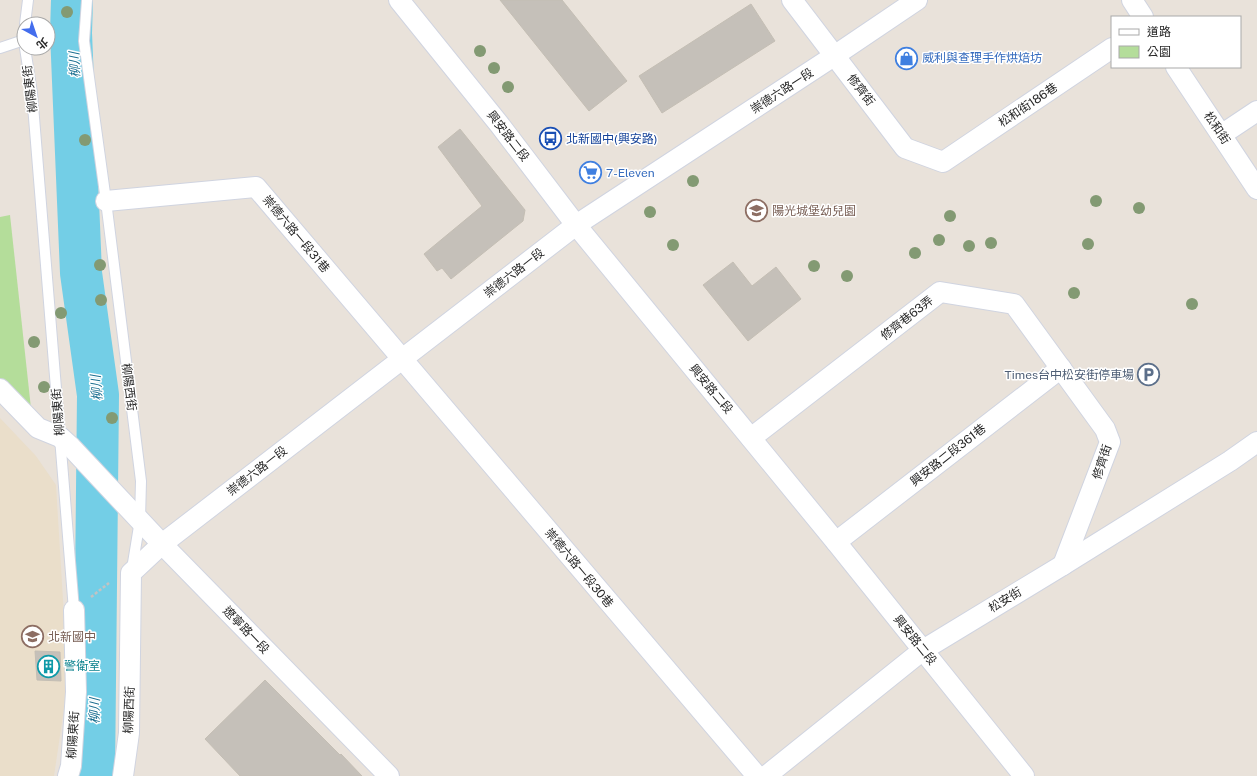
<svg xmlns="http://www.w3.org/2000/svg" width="1257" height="776" viewBox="0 0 1257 776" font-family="'Public Sans','Noto Sans TC',sans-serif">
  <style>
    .education { fill: #eadeca }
    .green { fill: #b4dd9a }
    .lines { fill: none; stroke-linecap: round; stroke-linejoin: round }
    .river { stroke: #73cee6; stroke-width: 42 }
    .building { fill: #c5c0b9; stroke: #c4beb4 }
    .lane-casing { stroke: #d0d4e0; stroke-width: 12 }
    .street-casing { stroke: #d0d4e0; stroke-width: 22 }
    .path { stroke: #c3c3c3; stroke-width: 2.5; stroke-dasharray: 3 2; stroke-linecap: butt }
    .lane { stroke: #fff; stroke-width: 10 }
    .street { stroke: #fff; stroke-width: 20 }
    .tree { fill: #839a73 }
    .labels { text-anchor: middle; stroke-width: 3; stroke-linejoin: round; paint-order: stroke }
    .shop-label { font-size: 12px; fill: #366cbe; stroke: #fff; text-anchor: start }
    .street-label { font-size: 12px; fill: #282828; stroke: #fff }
    .transit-label { font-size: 12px; fill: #164399; stroke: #fff; text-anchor: start }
    .education-label { font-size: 12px; fill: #785e54; stroke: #fff; text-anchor: start }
    .service-label { font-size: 12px; fill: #4e5e75; stroke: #fff; text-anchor: end }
    .culture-label { font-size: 12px; fill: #0d838f; stroke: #fff; text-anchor: start }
    .water-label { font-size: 13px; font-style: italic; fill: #166c8e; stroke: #fff }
  </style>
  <rect width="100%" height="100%" fill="#e9e2da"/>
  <polygon class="education" points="0,418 36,456 56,485 68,682 54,776 0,776"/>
  <polygon class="green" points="10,215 34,436 0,395 0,217"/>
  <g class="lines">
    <polyline class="river" points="72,0 71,33 81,273 98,395 94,776"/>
  </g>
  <g class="building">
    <polygon points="500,0 562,0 627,81 589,111"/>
    <polygon points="751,4 775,41 662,113 639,76"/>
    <polygon points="460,129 525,210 523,221 451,279 442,268 437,271 424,254 482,206 438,147"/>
    <polygon points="733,262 752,286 776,267 801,299 748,341 703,285"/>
    <polygon points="35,651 60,652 61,681 37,680"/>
    <polygon points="265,680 340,755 341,754 362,776 240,776 205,739"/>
  </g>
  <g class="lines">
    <defs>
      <g id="lane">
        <polyline points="87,0 84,41 106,201 141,481 140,520 132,569"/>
        <polyline points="25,24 28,0"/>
        <polyline points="0,48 24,40"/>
        <polyline points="25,48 32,93 74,610"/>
      </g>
      <g id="street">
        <polyline points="399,0 499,124 576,225 836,542 1024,776"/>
        <polyline points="792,0 905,148 943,162 1112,48"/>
        <polyline points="1132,0 1143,17"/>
        <polyline points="1176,67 1257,189"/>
        <polyline points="1221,135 1257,111"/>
        <polyline points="106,201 256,187 757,776"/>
        <polyline points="0,389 38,428 60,437 71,447 162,544 389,776"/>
        <polyline points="751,438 940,292 1014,304 1105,429 1110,442 1063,565"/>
        <polyline points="836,542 1061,368"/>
        <polyline points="68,776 71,766 76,692 74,610"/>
        <polyline points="123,776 129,733 131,573 162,544 576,225 834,56 917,0"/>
        <polyline points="766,776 923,650 1063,565 1230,461 1257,442"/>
      </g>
    </defs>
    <use href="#lane" class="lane-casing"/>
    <use href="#street" class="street-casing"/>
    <polyline class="path" points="91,597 109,583"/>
    <use href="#lane" class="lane"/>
    <use href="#street" class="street"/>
  </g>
  <g class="tree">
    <circle cx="67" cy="12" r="6"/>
    <circle cx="480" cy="51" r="6"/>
    <circle cx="494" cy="68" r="6"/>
    <circle cx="508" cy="87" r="6"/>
    <circle cx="555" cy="139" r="6"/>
    <circle cx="85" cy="140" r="6"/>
    <circle cx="693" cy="181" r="6"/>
    <circle cx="1096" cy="201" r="6"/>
    <circle cx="1139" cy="208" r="6"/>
    <circle cx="650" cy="212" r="6"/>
    <circle cx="950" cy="216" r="6"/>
    <circle cx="939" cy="240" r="6"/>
    <circle cx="991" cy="243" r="6"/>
    <circle cx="1088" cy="244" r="6"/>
    <circle cx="673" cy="245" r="6"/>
    <circle cx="969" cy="246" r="6"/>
    <circle cx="915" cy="253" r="6"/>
    <circle cx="100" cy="265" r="6"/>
    <circle cx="814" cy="266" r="6"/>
    <circle cx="847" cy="276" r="6"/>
    <circle cx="1074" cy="293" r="6"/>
    <circle cx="101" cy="300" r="6"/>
    <circle cx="1192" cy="304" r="6"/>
    <circle cx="61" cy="313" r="6"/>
    <circle cx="34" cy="342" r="6"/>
    <circle cx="44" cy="387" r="6"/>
    <circle cx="112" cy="418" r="6"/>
  </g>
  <defs>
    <symbol id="shop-ring" viewBox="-11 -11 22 22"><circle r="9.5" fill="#fff" stroke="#3f7fe0" stroke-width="1.5"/><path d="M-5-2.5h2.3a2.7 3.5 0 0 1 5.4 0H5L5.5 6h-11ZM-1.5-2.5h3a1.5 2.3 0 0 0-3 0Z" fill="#3f7fe0"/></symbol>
    <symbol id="bus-ring" viewBox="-11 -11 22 22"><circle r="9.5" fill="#fff" stroke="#1a4fb4" stroke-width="1.5"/><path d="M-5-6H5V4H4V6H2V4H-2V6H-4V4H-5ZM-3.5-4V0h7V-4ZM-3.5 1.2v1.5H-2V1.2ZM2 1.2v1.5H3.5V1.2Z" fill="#1a4fb4"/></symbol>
    <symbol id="supermarket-ring" viewBox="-11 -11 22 22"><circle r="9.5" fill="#fff" stroke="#3f7fe0" stroke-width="1.5"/><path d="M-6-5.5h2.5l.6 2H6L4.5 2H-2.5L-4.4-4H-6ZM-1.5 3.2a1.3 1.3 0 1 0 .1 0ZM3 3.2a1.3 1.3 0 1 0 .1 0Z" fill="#3f7fe0"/></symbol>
    <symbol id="school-ring" viewBox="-11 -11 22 22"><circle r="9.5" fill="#fff" stroke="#8d6e63" stroke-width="1.5"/><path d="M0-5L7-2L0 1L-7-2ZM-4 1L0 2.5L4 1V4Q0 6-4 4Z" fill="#8d6e63"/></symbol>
    <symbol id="parking-ring" viewBox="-11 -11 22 22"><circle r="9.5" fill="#fff" stroke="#5c6f8a" stroke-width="1.5"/><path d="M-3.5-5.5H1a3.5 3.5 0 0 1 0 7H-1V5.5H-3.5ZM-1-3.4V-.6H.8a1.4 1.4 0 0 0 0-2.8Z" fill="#5c6f8a"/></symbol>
    <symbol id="building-ring" viewBox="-11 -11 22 22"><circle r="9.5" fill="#fff" stroke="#0f9aa8" stroke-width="1.5"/><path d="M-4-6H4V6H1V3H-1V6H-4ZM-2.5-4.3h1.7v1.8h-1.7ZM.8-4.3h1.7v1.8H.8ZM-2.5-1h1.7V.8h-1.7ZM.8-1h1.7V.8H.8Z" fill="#0f9aa8"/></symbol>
  </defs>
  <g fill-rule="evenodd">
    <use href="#shop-ring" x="894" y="46" width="25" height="25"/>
    <use href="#bus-ring" x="538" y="126" width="25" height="25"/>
    <use href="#supermarket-ring" x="578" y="160" width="25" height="25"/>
    <use href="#school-ring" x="744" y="198" width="25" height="25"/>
    <use href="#parking-ring" x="1136" y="362" width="25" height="25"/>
    <use href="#school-ring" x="20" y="624" width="25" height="25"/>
    <use href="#building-ring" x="36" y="654" width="25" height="25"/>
  </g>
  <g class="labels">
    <g class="shop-label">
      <text x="922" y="62">威利與查理手作烘焙坊</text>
      <text x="606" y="177">7-Eleven</text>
    </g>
    <g class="street-label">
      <text transform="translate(30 89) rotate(-97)" y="4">柳陽東街</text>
      <text transform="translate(861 90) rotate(52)" y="4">修齊街</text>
      <text transform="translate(782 91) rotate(-33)" y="4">崇德六路一段</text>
      <text transform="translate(1028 105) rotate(-34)" y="4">松和街186巷</text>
      <text transform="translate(1217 128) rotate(56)" y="4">松和街</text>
      <text transform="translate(508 136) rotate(52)" y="4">興安路二段</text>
      <text transform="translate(296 234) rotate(50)" y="4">崇德六路一段31巷</text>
      <text transform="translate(514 273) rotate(-38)" y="4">崇德六路一段</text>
      <text transform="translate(907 318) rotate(-38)" y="4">修齊巷63弄</text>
      <text transform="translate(129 387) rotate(83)" y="4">柳陽西街</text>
      <text transform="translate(711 389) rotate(50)" y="4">興安路二段</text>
      <text transform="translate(58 412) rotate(-95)" y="4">柳陽東街</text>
      <text transform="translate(948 455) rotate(-38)" y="4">興安路二段361巷</text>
      <text transform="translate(1102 462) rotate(-72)" y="4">修齊街</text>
      <text transform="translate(257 471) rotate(-38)" y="4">崇德六路一段</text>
      <text transform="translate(579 568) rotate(50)" y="4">崇德六路一段30巷</text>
      <text transform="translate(1005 600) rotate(-31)" y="4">松安街</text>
      <text transform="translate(246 630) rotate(46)" y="4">遼寧路一段</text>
      <text transform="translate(915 640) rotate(51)" y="4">興安路二段</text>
      <text transform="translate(129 710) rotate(-88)" y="4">柳陽西街</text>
      <text transform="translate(73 735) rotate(-86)" y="4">柳陽東街</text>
    </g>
    <g class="transit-label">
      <text x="566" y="143">北新國中(興安路)</text>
    </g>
    <g class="education-label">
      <text x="772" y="215">陽光城堡幼兒園</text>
      <text x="48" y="641">北新國中</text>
    </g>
    <g class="service-label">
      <text x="1134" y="379">Times台中松安街停車場</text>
    </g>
    <g class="culture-label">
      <text x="64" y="670">警衛室</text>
    </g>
    <g class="water-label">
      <text transform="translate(74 65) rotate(-92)" y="5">柳川</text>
      <text transform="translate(96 388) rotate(-95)" y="5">柳川</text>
      <text transform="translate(94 711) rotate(-89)" y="5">柳川</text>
    </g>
  </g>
  <rect x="1111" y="16" width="130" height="52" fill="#ffffff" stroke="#a9a9a9"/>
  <rect x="1119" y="29" width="20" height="6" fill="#ffffff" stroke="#a9a9a9"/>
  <text x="1147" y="36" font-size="12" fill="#282828">道路</text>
  <rect x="1119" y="46" width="20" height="12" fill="#b4dd9a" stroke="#a9a9a9"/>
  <text x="1147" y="56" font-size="12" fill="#282828">公園</text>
  <g transform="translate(36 36) rotate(140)"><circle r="19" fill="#ffffff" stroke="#a9a9a9"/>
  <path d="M0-3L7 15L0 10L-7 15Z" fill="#436ded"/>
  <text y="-6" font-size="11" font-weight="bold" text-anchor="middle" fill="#282828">北</text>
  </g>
</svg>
